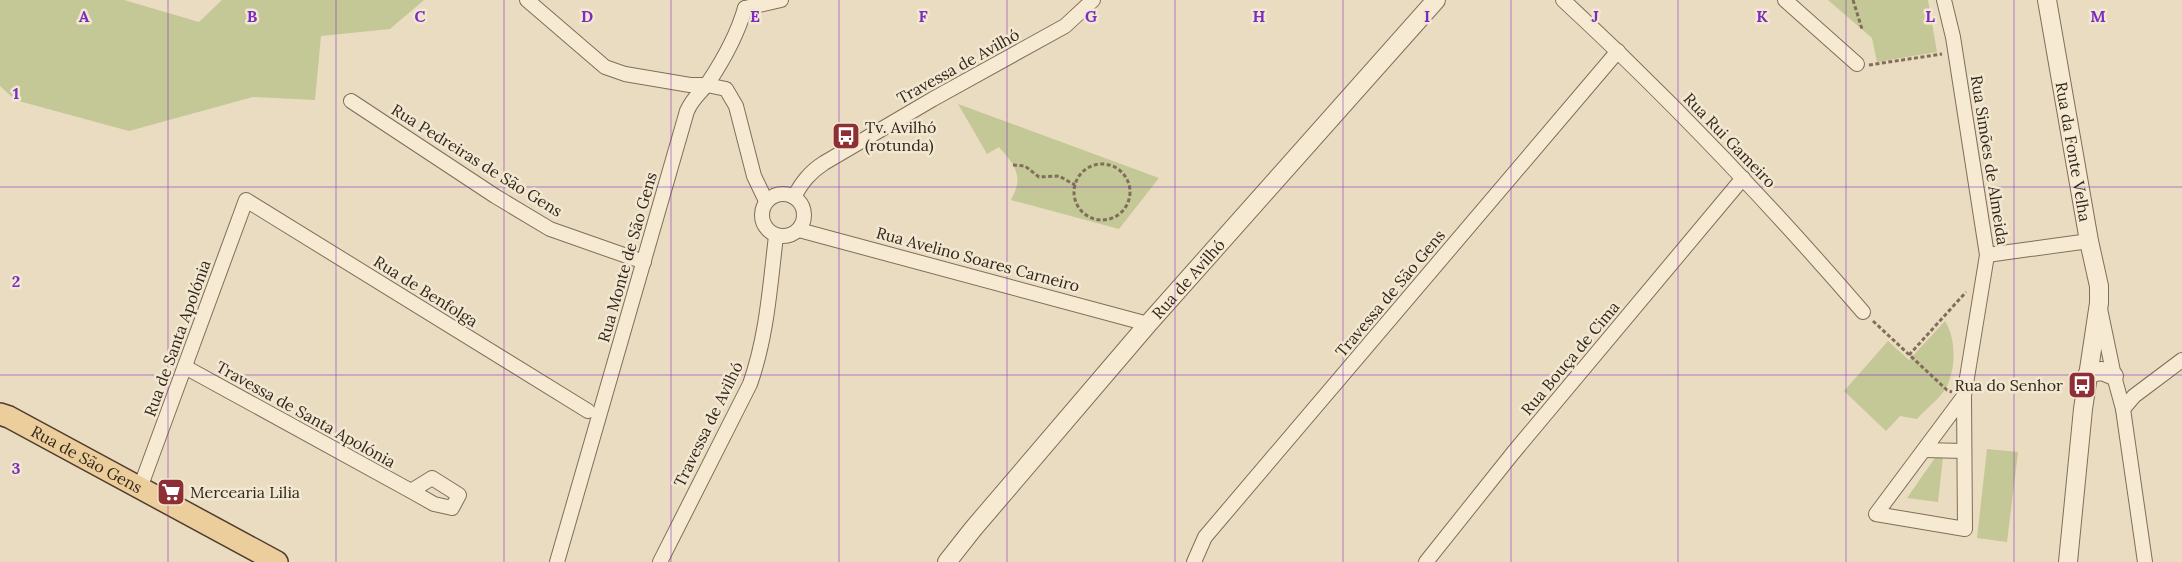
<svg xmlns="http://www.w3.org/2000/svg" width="2182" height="562" viewBox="0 0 2182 562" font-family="Lora,serif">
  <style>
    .green { fill: #c4c796 }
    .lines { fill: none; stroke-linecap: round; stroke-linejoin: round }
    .minor-casing { stroke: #826d5a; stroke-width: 16 }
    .tertiary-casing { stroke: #826d5a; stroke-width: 20 }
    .primary-casing { stroke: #503c2e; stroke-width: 24 }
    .path { stroke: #826d5a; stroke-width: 3; stroke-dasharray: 4 2.5; stroke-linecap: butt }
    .minor { stroke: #f6ead3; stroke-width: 14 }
    .tertiary { stroke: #f6ead3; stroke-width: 18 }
    .primary { stroke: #ebce9b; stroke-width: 21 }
    .grid { fill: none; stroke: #7b2cbf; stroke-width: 1; stroke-opacity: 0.55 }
    .labels { text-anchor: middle; stroke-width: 5; stroke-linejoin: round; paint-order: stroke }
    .street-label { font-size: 16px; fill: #33271d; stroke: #f2e7d0 }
    .poi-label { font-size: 16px; fill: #33271d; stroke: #f2e7d0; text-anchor: start }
    .grid-label { font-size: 16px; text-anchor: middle; font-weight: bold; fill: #7b2cbf; stroke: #f2e7d0; stroke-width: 5; stroke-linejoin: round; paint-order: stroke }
  </style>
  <rect width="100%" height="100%" fill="#eadcc1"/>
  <g class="green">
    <polygon points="0,0 124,0 199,22 222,0 424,0 390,29 321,36 315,100 253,97 129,131 15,100 0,86"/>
    <polygon points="1828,0 1928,0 1937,52 1877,62 1872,38"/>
    <path d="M 958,104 L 1159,178 L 1119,229 L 1011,200 C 1024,177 1016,166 999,147 L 987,154 Z"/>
    <path d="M 1945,321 C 1956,339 1956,365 1948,384 C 1944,395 1925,410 1917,419 L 1900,416 L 1886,431 L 1844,391 L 1888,341 L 1909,360 Z"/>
    <polygon points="1987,449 2018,452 2007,542 1977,538"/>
    <polygon points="1937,455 1943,457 1938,502 1907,498"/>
  </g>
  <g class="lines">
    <defs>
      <g id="minor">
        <polyline points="527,0 605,67 625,74 690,85 707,85 726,89 736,106 754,176 766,201"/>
        <path d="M 1563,0 C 1669,98 1769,203 1863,312"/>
        <polyline points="1785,0 1857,64"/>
        <polyline points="1944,0 1953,37 1987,255 1964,396 1876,514 1965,529 1964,396"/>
        <polyline points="745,8 781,0"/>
        <polyline points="351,101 495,196 550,229 644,262"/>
        <circle cx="783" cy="215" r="21"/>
        <path d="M 794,197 C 802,182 810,172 824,163 L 933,99 L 1065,26 L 1093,0"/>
        <polyline points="799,230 1148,324"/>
        <polyline points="1987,255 2089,241"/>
        <polyline points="2100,309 2114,376 2123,409 2145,562"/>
        <polyline points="185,367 411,491 434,504 452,508 459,495 432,478 411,491"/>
        <polyline points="2123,409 2134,396 2182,360"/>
        <polyline points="1924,450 1964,451"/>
        <polyline points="140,488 246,200 588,411"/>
        <path d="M 557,562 L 687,111 C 694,96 700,94 708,83 C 724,59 737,36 745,8"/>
        <path d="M 660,562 L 750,384 C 767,336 770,286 776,236"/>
        <polyline points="1194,562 1205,537 1618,51"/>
        <polyline points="1426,562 1513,453 1743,178"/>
      </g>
      <g id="tertiary">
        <path id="s1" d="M 2047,0 L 2089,241 L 2099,286 L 2099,303 L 2083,409 L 2068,562"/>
        <polyline points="2088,373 2102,371 2114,376"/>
        <path id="s2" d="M 947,562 L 973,529 L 1148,324 L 1436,0"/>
      </g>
      <g id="primary">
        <path id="s3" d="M 0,414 L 9,417 L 277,562"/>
      </g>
    </defs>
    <use href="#minor" class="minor-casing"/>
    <use href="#tertiary" class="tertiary-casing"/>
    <use href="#primary" class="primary-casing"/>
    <g class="path">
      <polyline points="1853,0 1862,29"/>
      <polyline points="1869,65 1942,54"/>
      <circle cx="1102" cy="192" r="28"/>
      <polyline points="1013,165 1025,166 1039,177 1059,176 1075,185"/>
      <polyline points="1873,321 1947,390 1952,392"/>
      <polyline points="1909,355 1966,292"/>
    </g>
    <use href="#minor" class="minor"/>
    <use href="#tertiary" class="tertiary"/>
    <use href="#primary" class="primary"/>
  </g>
  <path class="grid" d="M 168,0 L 168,562M 336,0 L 336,562M 504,0 L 504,562M 671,0 L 671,562M 839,0 L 839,562M 1007,0 L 1007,562M 1175,0 L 1175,562M 1343,0 L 1343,562M 1511,0 L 1511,562M 1678,0 L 1678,562M 1846,0 L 1846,562M 2014,0 L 2014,562M 0,187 L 2182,187M 0,375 L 2182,375"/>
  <defs>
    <symbol id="bus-square" viewBox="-11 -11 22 22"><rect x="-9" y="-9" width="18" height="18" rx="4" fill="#8d2f34" stroke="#f2e7d0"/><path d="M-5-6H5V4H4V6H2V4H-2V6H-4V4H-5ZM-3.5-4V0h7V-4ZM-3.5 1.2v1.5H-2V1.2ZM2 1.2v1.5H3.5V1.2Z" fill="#fff"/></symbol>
    <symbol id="supermarket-square" viewBox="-11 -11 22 22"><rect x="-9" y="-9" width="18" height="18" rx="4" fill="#8d2f34" stroke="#f2e7d0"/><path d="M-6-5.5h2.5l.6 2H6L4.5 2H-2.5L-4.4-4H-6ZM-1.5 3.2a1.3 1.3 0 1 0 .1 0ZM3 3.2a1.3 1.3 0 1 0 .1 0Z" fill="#fff"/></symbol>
  </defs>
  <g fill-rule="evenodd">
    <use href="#bus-square" x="830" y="120" width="32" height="32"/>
    <use href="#bus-square" x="2066" y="369" width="32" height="32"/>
    <use href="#supermarket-square" x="155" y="476" width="32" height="32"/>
  </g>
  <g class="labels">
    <g class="street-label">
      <text transform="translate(958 66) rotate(-29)" y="6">Travessa de Avilhó</text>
      <text transform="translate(1730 140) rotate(46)" y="6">Rua Rui Gameiro</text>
      <text dy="6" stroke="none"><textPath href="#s1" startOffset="154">Rua da Fonte Velha</textPath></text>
      <text transform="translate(477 160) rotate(32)" y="6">Rua Pedreiras de São Gens</text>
      <text transform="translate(1990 160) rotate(81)" y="6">Rua Simões de Almeida</text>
      <text transform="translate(627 257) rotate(-74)" y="6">Rua Monte de São Gens</text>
      <text transform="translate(978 259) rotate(15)" y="6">Rua Avelino Soares Carneiro</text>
      <text dy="6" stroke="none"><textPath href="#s2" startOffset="372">Rua de Avilhó</textPath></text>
      <text transform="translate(426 291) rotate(32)" y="6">Rua de Benfolga</text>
      <text transform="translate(1390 293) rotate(-50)" y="6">Travessa de São Gens</text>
      <text transform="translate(177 338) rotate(-70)" y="6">Rua de Santa Apolónia</text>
      <text transform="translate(1570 358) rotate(-50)" y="6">Rua Bouça de Cima</text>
      <text transform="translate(306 414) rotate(29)" y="6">Travessa de Santa Apolónia</text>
      <text transform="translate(708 424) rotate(-64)" y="6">Travessa de Avilhó</text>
      <text dy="6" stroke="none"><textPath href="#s3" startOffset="98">Rua de São Gens</textPath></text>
    </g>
    <g class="poi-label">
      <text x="865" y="133">Tv. Avilhó<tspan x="865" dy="18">(rotunda)</tspan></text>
      <text x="2063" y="391" text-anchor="end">Rua do Senhor</text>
      <text x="190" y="498">Mercearia Lilia</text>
    </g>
  </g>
  <g class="grid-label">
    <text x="84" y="22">A</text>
    <text x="252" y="22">B</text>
    <text x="420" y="22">C</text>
    <text x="587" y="22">D</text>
    <text x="755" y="22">E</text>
    <text x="923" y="22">F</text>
    <text x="1091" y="22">G</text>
    <text x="1259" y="22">H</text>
    <text x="1427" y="22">I</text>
    <text x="1595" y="22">J</text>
    <text x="1762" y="22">K</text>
    <text x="1930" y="22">L</text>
    <text x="2098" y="22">M</text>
    <text x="16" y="99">1</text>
    <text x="16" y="287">2</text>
    <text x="16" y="474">3</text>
  </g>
</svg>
